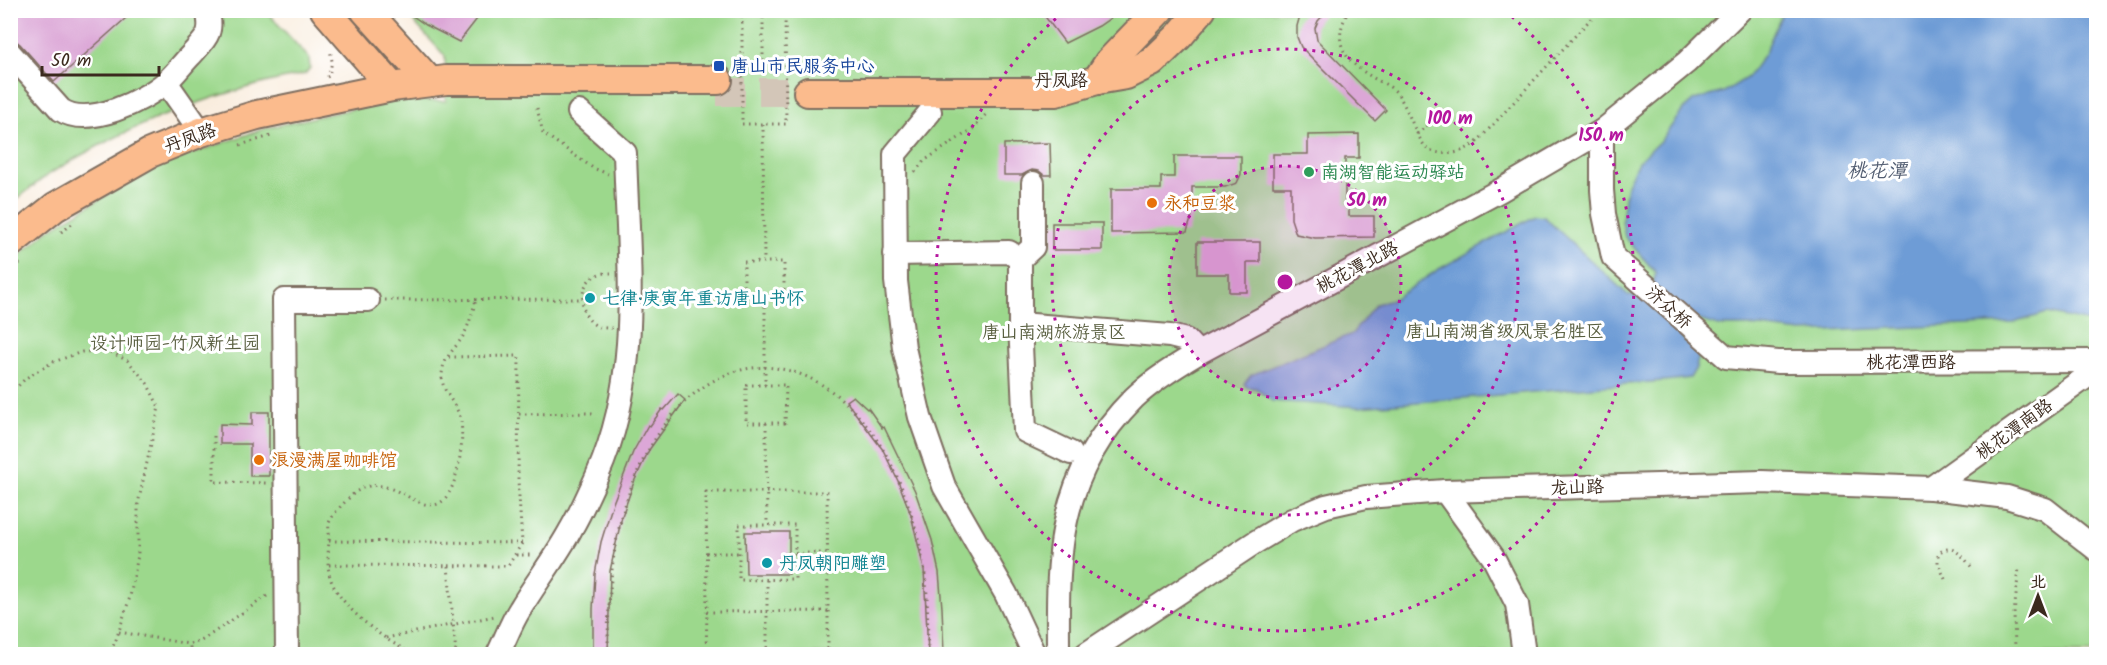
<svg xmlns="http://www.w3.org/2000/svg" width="2107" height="665" viewBox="0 0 2107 665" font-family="Kalam,'LXGW WenKai TC',sans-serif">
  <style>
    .green { fill: #9cd88c; stroke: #6c8155; stroke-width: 1.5 }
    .water { fill: #6e9cd6; stroke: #54637a; stroke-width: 1.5 }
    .building { fill: #dca7d7 }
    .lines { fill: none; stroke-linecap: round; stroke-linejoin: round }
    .major-tunnel { stroke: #d3c6b8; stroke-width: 28; stroke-dasharray: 28 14; stroke-linecap: butt }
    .minor-casing { stroke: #7e6e61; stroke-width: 26 }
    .major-casing { stroke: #7e6e61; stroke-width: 32 }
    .path { stroke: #7e6e61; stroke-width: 3; stroke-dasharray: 1.5 4.5; stroke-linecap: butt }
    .minor { stroke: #fff; stroke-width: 22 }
    .major { stroke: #fbbb8d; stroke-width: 28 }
    .ring { fill: none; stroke: #b5179e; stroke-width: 3; stroke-dasharray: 3 6 }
    .transit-dot { fill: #1a4fb4; stroke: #fff; stroke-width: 2 }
    .leisure-dot { fill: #2e9e5b; stroke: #fff; stroke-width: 2 }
    .food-dot { fill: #e8710a; stroke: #fff; stroke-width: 2 }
    .culture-dot { fill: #0f9aa8; stroke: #fff; stroke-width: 2 }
    .labels { text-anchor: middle; stroke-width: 6; stroke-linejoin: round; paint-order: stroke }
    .transit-label { font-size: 18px; fill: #164399; stroke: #fff; text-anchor: start }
    .street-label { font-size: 18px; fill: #3b2a1e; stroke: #fff }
    .leisure-label { font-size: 18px; fill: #27864d; stroke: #fff; text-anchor: start }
    .food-label { font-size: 18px; fill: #c56008; stroke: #fff; text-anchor: start }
    .culture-label { font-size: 18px; fill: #0d838f; stroke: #fff; text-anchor: start }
    .park-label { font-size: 18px; fill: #585e3f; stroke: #fff }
    .water-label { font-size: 20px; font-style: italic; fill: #525d71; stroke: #fff }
    .centre { fill: #b5179e; stroke: #fff; stroke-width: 3 }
    .ring-label { font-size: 18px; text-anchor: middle; font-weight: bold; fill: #b5179e; stroke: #fff; stroke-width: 6; stroke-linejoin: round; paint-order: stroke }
  </style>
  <rect width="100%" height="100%" fill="#fff"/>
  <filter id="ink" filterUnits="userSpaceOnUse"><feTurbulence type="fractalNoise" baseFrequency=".0167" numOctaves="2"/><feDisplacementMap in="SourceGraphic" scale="12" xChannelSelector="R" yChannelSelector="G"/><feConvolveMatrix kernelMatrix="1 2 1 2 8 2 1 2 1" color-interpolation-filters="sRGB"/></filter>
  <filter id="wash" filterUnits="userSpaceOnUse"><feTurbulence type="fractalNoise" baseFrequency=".008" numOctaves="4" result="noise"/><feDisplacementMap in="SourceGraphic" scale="24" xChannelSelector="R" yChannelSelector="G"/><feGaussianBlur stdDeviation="1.35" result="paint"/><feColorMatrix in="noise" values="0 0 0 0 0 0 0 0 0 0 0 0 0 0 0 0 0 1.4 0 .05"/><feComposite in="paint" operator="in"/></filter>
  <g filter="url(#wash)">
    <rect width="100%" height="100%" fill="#f9edde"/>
    <g class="green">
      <path d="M 11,11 L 266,11 L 309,58 L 310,68 L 305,74 C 217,91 131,124 54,171 C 39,180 25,193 11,204 Z"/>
      <polygon points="404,11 2096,11 2096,654 11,654 11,263 47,231 153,167 266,128 393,100 446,101 445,56"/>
    </g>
    <polygon class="water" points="1783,11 2096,11 2096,321 2085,321 2047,313 2013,323 1802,332 1751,326 1718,326 1687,316 1675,331 1699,355 1696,368 1690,378 1674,380 1359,407 1272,401 1256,388 1247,387 1244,384 1251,375 1352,334 1376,304 1392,300 1439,269 1535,216 1544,217 1628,295 1641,295 1653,284 1656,273 1625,237 1622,220 1627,184 1638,162 1662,139 1683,110 1694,100 1724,92 1748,77 1765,53"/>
    <g id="blocks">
      <g class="building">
        <polygon points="10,10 135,10 54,82 20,44 10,36"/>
        <polygon points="404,10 484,10 459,42 426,25"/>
        <polygon points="1040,10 1122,10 1099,26 1065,43"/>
        <polygon points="1307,10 1328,10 1318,21 1315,28 1317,40 1386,110 1375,121 1301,47 1297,37 1297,26 1299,19"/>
        <polygon points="1359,134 1359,158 1345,158 1345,204 1349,204 1349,216 1374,216 1374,237 1315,238 1296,234 1291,219 1291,187 1273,187 1273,154 1308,154 1308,135"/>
        <polygon points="1050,143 1051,175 1044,175 1039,171 1032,170 1022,175 1004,175 1004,144"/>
        <polygon points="1174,156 1241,156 1241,174 1237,183 1225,187 1192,187 1192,216 1187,232 1111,233 1111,189 1161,189 1161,177 1174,177"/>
        <rect x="1052" y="223" width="50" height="27"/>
        <polygon points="1197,242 1260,242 1260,262 1247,262 1247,292 1229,292 1229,274 1197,274"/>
        <polygon points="678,394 685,400 649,450 634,482 622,516 610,571 608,654 593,654 593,609 595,574 601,542 613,503 633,452 648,425 650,426 662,409 664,410"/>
        <polygon points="853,396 867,409 868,408 882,428 884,427 915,491 932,540 939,572 942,608 944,654 928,654 924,569 911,515 898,481 883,450 846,401"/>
        <polygon points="252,412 269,412 269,476 250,476 250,444 220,444 220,424 252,425"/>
        <polygon points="745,532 789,532 789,574 746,574"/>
      </g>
    </g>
  </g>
  <g filter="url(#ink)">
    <use href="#blocks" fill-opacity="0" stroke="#7e6e61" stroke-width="1.5"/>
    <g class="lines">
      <polyline class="major-tunnel" points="717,92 808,92"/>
      <defs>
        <g id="minor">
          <path d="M 10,53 L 61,110 C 88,128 144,101 166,82 C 175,74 183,63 191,55 C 197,48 205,41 208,33 C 211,25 209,18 207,10"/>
          <polyline points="166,82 201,132"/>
          <polyline points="930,112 895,154 896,281 904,348 920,417 944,486 1006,594 1034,654"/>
          <polyline points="1602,131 1602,190 1604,214 1613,257 1726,357 1778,362 2096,361"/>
          <polyline points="895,254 1009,252 1020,259 1033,247 1033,183"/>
          <polyline points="1020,259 1020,324 1025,431 1071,453"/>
          <polyline points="1020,324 1170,336 1186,340 1198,353"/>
          <polyline points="1931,488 2096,370"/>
          <polyline points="1445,491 1493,557 1517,604 1524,654"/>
          <polyline points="287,654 284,300 368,300"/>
          <path d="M 498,654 C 505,640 511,623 520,609 C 536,582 556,557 571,529 C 581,512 589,494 597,476 C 643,373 628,262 625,153 L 579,112"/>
          <path d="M 1058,654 C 1058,618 1057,580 1062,544 C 1069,487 1094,438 1134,398 C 1153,380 1176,366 1198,353 L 1501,190 L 1602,131 L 1687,62 L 1740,10"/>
          <polyline points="1086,654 1254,543 1292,520 1326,506 1366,497 1445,491 1762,482 1931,488 2007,497 2045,509 2096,549"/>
        </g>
        <g id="major">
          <polyline points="325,10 392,87"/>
          <polyline points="365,10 430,82"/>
          <polyline points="1097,80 1109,62 1159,10"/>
          <polyline points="808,92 1056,92 1097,80 1126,75 1152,62 1179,36 1201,10"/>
          <polyline points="10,243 55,207 150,153 201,132 257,115 392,87 446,80 718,80"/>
        </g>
      </defs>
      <use href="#minor" class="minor-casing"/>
      <use href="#major" class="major-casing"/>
      <g class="path">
        <polyline points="742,10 742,124 786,124 785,10"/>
        <path d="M 1349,10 C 1329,45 1347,63 1377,80 C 1385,84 1394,88 1399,96 C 1410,113 1414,133 1427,149 C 1446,157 1461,154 1477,142 L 1599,10"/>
        <polyline points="763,61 763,10"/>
        <polyline points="327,77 329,76 332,61 330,49"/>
        <polyline points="537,108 543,133 593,168 608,174"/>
        <polyline points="763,124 764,262"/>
        <polyline points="1417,134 1439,115"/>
        <polyline points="240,145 271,136"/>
        <polyline points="915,172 924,161 974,128 988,112"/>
        <polyline points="61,232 75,222"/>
        <rect x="744" y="262" width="40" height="38"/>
        <polyline points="10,272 20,263"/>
        <path d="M 611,273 C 607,273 601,273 597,275 C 577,283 578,317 597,326 C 601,328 607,328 612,328"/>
        <polyline points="385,300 583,299"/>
        <polyline points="765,300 765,385"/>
        <polygon points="746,385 786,385 785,423 746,423"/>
        <polyline points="10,394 26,378 53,362 82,352 109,351 128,361 147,383 159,407 138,504 138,555 130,597 115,643 107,654"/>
        <polyline points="519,414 594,413"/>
        <polyline points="766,423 767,525"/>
        <polyline points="214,436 214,482 269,483"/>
        <polygon points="706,492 827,492 828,611 707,612"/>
        <polygon points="739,525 795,525 795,579 739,580"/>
        <polyline points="329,541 522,543"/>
        <polyline points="706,553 739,553"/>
        <polyline points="795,553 827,553"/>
        <polyline points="516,555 532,555"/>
        <polyline points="329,565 508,566 522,543 518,481 519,356 449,357"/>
        <polyline points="448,566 456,654"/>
        <path d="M 1945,579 L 1938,563 L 1938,554 C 1952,540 1964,558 1973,569"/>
        <polyline points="767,580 767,654"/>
        <polyline points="828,611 828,654"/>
        <polyline points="119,632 189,644 201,641 267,596"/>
        <polyline points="386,638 495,616"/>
        <polyline points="190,654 190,646"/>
        <path d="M 410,654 C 402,647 393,644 384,637 C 366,625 336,599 330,577 C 327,566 328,553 329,541 C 330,536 328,529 329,523 C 332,514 345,502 352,495 C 391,461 426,532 449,493 C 459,477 466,431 459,414 C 453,399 438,389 443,368 C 445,357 456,347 462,338 C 469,326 472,313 476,300"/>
        <path d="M 608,654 C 608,577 614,502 657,436 C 717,344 809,346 872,433 C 900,471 916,522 924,568 C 929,596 927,626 928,654"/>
        <polyline points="706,654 707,612"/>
        <polyline points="2010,654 2015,648 2014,614 2019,568"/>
      </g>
      <use href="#minor" class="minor"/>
      <use href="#major" class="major"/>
    </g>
  </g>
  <circle cx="1285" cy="282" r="116" fill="#b5179e" fill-opacity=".12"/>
  <g class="ring">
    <circle cx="1285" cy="282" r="116"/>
    <circle cx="1285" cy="282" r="233"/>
    <path d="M1505 11A349 349 0 1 1 1065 11"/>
  </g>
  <rect class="transit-dot" x="713" y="60" width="12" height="12" rx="3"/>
  <circle class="leisure-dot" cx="1309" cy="172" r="6"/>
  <g class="food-dot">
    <circle cx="1152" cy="203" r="6"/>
    <circle cx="259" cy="460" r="6"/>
  </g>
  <g class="culture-dot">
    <circle cx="590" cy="298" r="6"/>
    <circle cx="767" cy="563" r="6"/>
  </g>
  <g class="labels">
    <g class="transit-label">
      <text x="731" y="72">唐山市民服务中心</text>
    </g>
    <g class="street-label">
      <text x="1061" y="86">丹凤路</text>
      <text transform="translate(190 138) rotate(-20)" y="6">丹凤路</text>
      <text transform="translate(1357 267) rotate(-28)" y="6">桃花潭北路</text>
      <text transform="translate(1669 307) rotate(42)" y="6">济众桥</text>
      <text x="1911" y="368">桃花潭西路</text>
      <text transform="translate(2014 429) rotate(-36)" y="6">桃花潭南路</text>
      <text transform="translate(1577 487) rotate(-2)" y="6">龙山路</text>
    </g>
    <g class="leisure-label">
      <text x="1321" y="178">南湖智能运动驿站</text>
    </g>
    <g class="food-label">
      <text x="1164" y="209">永和豆浆</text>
      <text x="271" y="466">浪漫满屋咖啡馆</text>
    </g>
    <g class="culture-label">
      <text x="602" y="304">七律·庚寅年重访唐山书怀</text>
      <text x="779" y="569">丹凤朝阳雕塑</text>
    </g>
    <g class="park-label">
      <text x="1505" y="337">唐山南湖省级风景名胜区</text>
      <text x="1054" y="338">唐山南湖旅游景区</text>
      <text x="175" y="349">设计师园-竹风新生园</text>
    </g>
    <g class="water-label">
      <text x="1877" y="177">桃花潭</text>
    </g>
  </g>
  <circle cx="1285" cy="282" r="9" class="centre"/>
  <g class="ring-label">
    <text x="1450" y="124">100 m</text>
    <text x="1601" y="141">150 m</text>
    <text x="1367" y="206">50 m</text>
  </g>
  <rect width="2107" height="665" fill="none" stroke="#fff" stroke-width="36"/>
  <g transform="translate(2038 596)" stroke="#ffffff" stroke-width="4.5" paint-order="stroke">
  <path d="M0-4.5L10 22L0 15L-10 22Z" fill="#3b2a1e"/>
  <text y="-9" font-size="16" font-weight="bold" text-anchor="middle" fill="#3b2a1e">北</text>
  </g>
  <path d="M42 66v9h117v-9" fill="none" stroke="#3b2a1e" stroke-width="3"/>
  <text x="51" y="66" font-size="18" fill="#3b2a1e" stroke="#ffffff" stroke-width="4.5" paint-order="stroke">50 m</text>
</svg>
